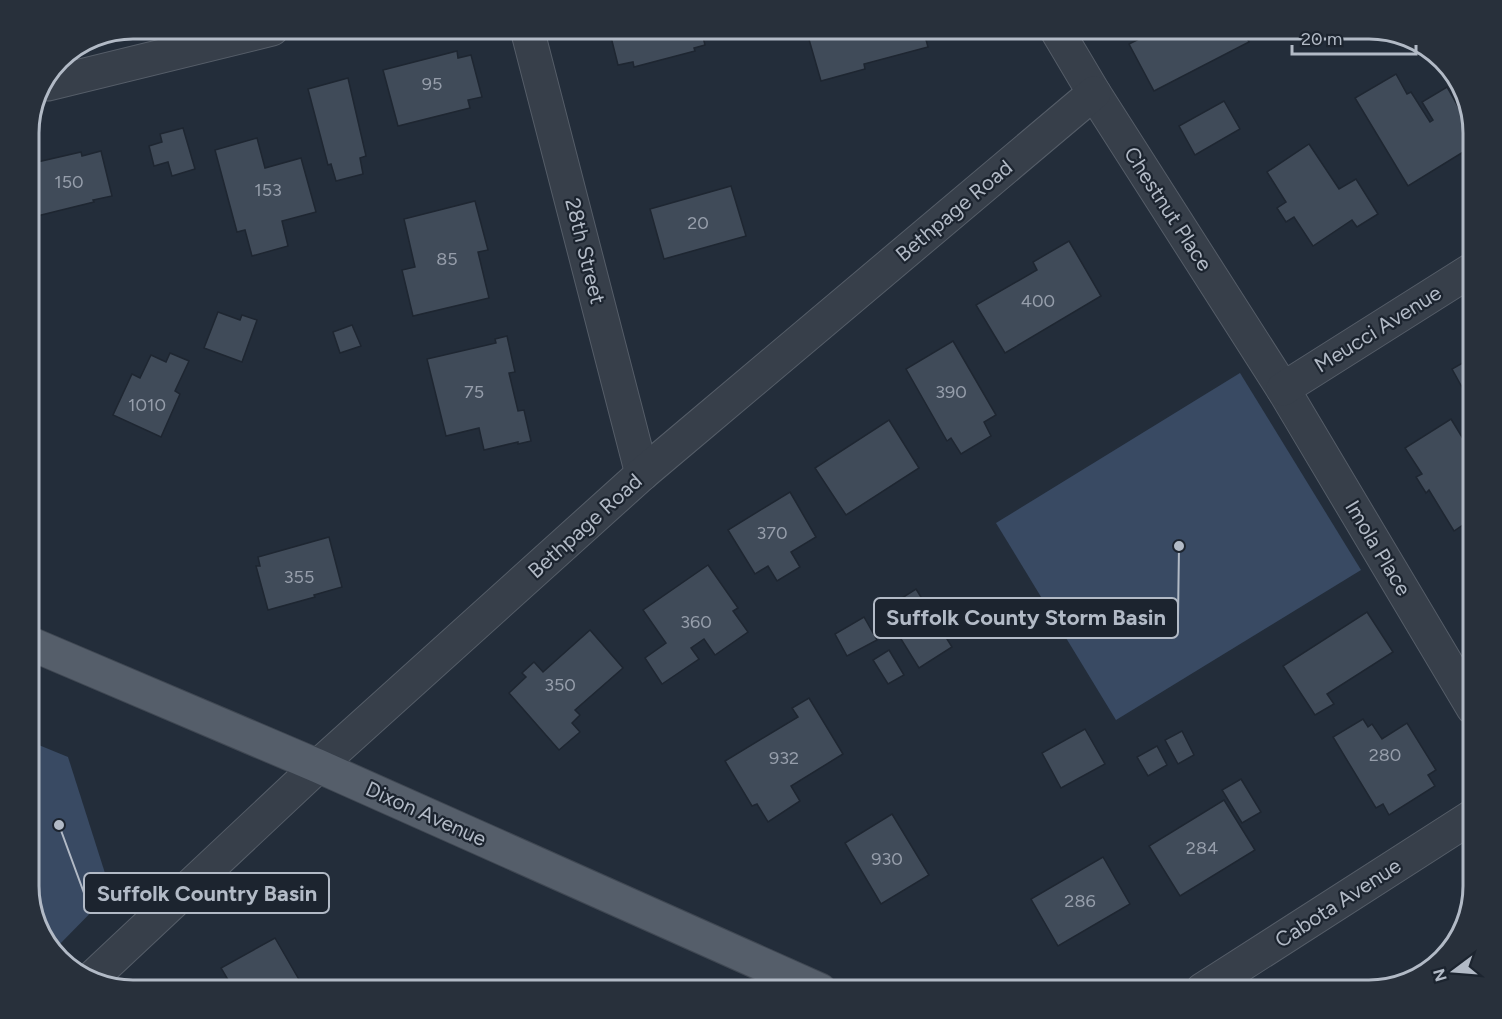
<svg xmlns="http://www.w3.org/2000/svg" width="1502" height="1019" viewBox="0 0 1502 1019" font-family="Figtree,sans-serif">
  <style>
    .water { fill: #394a63 }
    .building { fill: #404b59; stroke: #1e2631; stroke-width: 1.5 }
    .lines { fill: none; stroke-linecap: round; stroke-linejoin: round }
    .minor-casing { stroke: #555d68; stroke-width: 35 }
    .major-casing { stroke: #404853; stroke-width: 35 }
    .minor { stroke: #373f4a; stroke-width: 33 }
    .major { stroke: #555e6a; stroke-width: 33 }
    .labels { text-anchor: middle; stroke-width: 4.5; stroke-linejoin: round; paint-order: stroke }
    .number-label { font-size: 18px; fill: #969eab }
    .street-label { font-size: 21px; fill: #b2bac6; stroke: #1c242f }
    .rim { fill: none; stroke: #b2bac6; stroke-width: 3 }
    .leader { fill: none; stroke: #b2bac6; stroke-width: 2 }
    .callout-dot { fill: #b2bac6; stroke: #1c242f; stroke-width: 2 }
    .callout { fill: #1c242f; stroke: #b2bac6; stroke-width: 2 }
    .callout-label { font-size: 22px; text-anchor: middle; font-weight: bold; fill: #b2bac6 }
  </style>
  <rect width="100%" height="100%" fill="#232d3a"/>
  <g class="water">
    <polygon points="1240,373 1361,570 1116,720 996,523"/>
    <polygon points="29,741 68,757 111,892 54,950 42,938 29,892"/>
  </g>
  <g class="building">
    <polygon points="609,29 701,29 705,45 694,48 695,51 634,67 633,62 618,65"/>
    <polygon points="744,29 768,29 745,34"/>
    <polygon points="806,29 923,29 928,47 864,64 865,69 821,81"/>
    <polygon points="1159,29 1242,29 1249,42 1154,91 1129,44"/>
    <polygon points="457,51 458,58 471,55 482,97 468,100 470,108 398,126 383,70"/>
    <polygon points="1396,74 1407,94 1411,92 1430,122 1433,120 1422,102 1447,87 1473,133 1473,146 1408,186 1355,98"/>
    <polygon points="348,78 366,156 360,158 363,174 336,181 331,164 328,165 308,89"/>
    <polygon points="1224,101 1240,129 1195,155 1179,126"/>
    <polygon points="183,128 195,169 172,176 168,162 154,166 149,146 162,142 160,134"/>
    <polygon points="257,138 265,168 301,158 316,212 282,221 288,246 252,256 245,230 237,232 215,150"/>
    <polygon points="1309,144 1339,189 1356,179 1378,214 1357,227 1352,220 1313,246 1294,217 1286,222 1277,208 1286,202 1267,172"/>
    <polygon points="101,151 112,196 93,200 94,202 29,218 29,169 35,168 33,163 81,152 82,156"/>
    <polygon points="731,186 746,236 664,259 650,209"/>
    <polygon points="475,201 488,250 478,252 489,298 413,316 402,270 415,267 404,219"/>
    <polygon points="1069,241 1101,296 1005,353 976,305 1037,270 1033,262"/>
    <polygon points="218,312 240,320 242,315 257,320 242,362 204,348"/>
    <polygon points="352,325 361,346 340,353 333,332"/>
    <polygon points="507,336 515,372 509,373 518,411 524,410 531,441 518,444 518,442 484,450 479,428 446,436 427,359 496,343 495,339"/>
    <polygon points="953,341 996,415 984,422 991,436 961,454 951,438 947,441 906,369"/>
    <polygon points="170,353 189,361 175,391 180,394 161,437 113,415 132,374 140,378 151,355 166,362"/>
    <polygon points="1473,357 1473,407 1452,369"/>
    <polygon points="1451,419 1473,455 1473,518 1454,531 1429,490 1426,493 1416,477 1422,474 1405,448"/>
    <polygon points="889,420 919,468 846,515 815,468"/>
    <polygon points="790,492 816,537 791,552 800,567 777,581 768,566 755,574 728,530"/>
    <polygon points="329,537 342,587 314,595 315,597 268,610 256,566 260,566 258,557"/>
    <polygon points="708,565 738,608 733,611 748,632 715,655 704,639 691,648 699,659 662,684 645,658 666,643 643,610"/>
    <polygon points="916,589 952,647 919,668 883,610"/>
    <polygon points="1367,612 1393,652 1327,694 1334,704 1315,715 1283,666"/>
    <polygon points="864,617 877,640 847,656 835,634"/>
    <polygon points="590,630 623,668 575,710 580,715 572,723 580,732 559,750 509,693 526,677 522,673 534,662 543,672"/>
    <polygon points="889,650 904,675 888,684 873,660"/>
    <polygon points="809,698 843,754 791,786 800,801 768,822 757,804 752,806 725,761 798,717 792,708"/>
    <polygon points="1363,719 1368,727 1372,724 1382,739 1407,723 1436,770 1428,775 1435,786 1389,815 1383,804 1376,808 1333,737"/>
    <polygon points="1085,729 1105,764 1061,788 1042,753"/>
    <polygon points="1182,731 1194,755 1178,764 1165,740"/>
    <polygon points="1157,746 1167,765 1148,776 1137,757"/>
    <polygon points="1241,779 1261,812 1242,823 1222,790"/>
    <polygon points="1224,800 1255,850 1180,896 1149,846"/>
    <polygon points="892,814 929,875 881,904 845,843"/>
    <polygon points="1103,857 1130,904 1058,946 1031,899"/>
    <polygon points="275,938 305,990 234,990 221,968"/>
    <polygon points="548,980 554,990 529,990"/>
  </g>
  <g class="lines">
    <defs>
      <g id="minor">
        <polyline points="527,29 642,474"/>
        <polyline points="1056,29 1094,93 1283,389 1473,708"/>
        <polyline points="48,84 272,29"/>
        <polyline points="1283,389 1473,269"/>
        <polyline points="92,978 318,766 642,474 1094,93"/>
        <polyline points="1202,990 1473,816"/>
      </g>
      <polyline id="major" points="29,643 318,766 820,990"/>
    </defs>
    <use href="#minor" class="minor-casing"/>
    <use href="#major" class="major-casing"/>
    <use href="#minor" class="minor"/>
    <use href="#major" class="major"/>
  </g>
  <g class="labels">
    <g class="number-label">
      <text x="432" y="90">95</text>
      <text x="69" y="188">150</text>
      <text x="268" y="196">153</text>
      <text x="698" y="229">20</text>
      <text x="447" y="265">85</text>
      <text x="1038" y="307">400</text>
      <text x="474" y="398">75</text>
      <text x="951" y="398">390</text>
      <text x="147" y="411">1010</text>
      <text x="772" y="539">370</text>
      <text x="299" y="583">355</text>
      <text x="696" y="628">360</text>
      <text x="560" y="691">350</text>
      <text x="1385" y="761">280</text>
      <text x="784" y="764">932</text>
      <text x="1202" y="854">284</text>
      <text x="887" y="865">930</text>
      <text x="1080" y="907">286</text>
    </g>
    <g class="street-label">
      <text transform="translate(1168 209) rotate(57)" y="7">Chestnut Place</text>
      <text transform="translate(954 211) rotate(-40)" y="7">Bethpage Road</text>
      <text transform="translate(585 251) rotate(76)" y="7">28th Street</text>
      <text transform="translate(1378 329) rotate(-32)" y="7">Meucci Avenue</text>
      <text transform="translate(585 526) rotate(-42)" y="7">Bethpage Road</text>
      <text transform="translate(1378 548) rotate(59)" y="7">Imola Place</text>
      <text transform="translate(426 814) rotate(24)" y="7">Dixon Avenue</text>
      <text transform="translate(1338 903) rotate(-33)" y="7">Cabota Avenue</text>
    </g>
  </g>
  <path d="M0 0H1502V1019H0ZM133 39H1369A94 94 0 0 1 1463 133V886A94 94 0 0 1 1369 980H133A94 94 0 0 1 39 886V133A94 94 0 0 1 133 39Z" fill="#28303b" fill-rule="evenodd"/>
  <path class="rim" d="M133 39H1369A94 94 0 0 1 1463 133V886A94 94 0 0 1 1369 980H133A94 94 0 0 1 39 886V133A94 94 0 0 1 133 39Z"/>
  <path class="leader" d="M1179 546L1178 618M59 825L84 893"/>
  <g class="callout-dot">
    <circle cx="1179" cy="546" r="6"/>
    <circle cx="59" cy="825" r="6"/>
  </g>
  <g class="callout">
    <rect x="874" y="598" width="304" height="40" rx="6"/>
    <rect x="84" y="873" width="245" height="40" rx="6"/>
  </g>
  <g class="callout-label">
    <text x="1026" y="625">Suffolk County Storm Basin</text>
    <text x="207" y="901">Suffolk Country Basin</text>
  </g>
  <g transform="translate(1454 971) rotate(254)" stroke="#1c242f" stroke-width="4.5" paint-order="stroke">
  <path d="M0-4.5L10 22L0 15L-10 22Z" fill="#b2bac6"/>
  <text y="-9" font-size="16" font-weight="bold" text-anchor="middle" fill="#b2bac6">N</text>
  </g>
  <path d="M1292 45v9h124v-9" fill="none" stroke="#b2bac6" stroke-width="3"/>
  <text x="1301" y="45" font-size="18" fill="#b2bac6" stroke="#1c242f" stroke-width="4.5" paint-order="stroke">20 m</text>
</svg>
